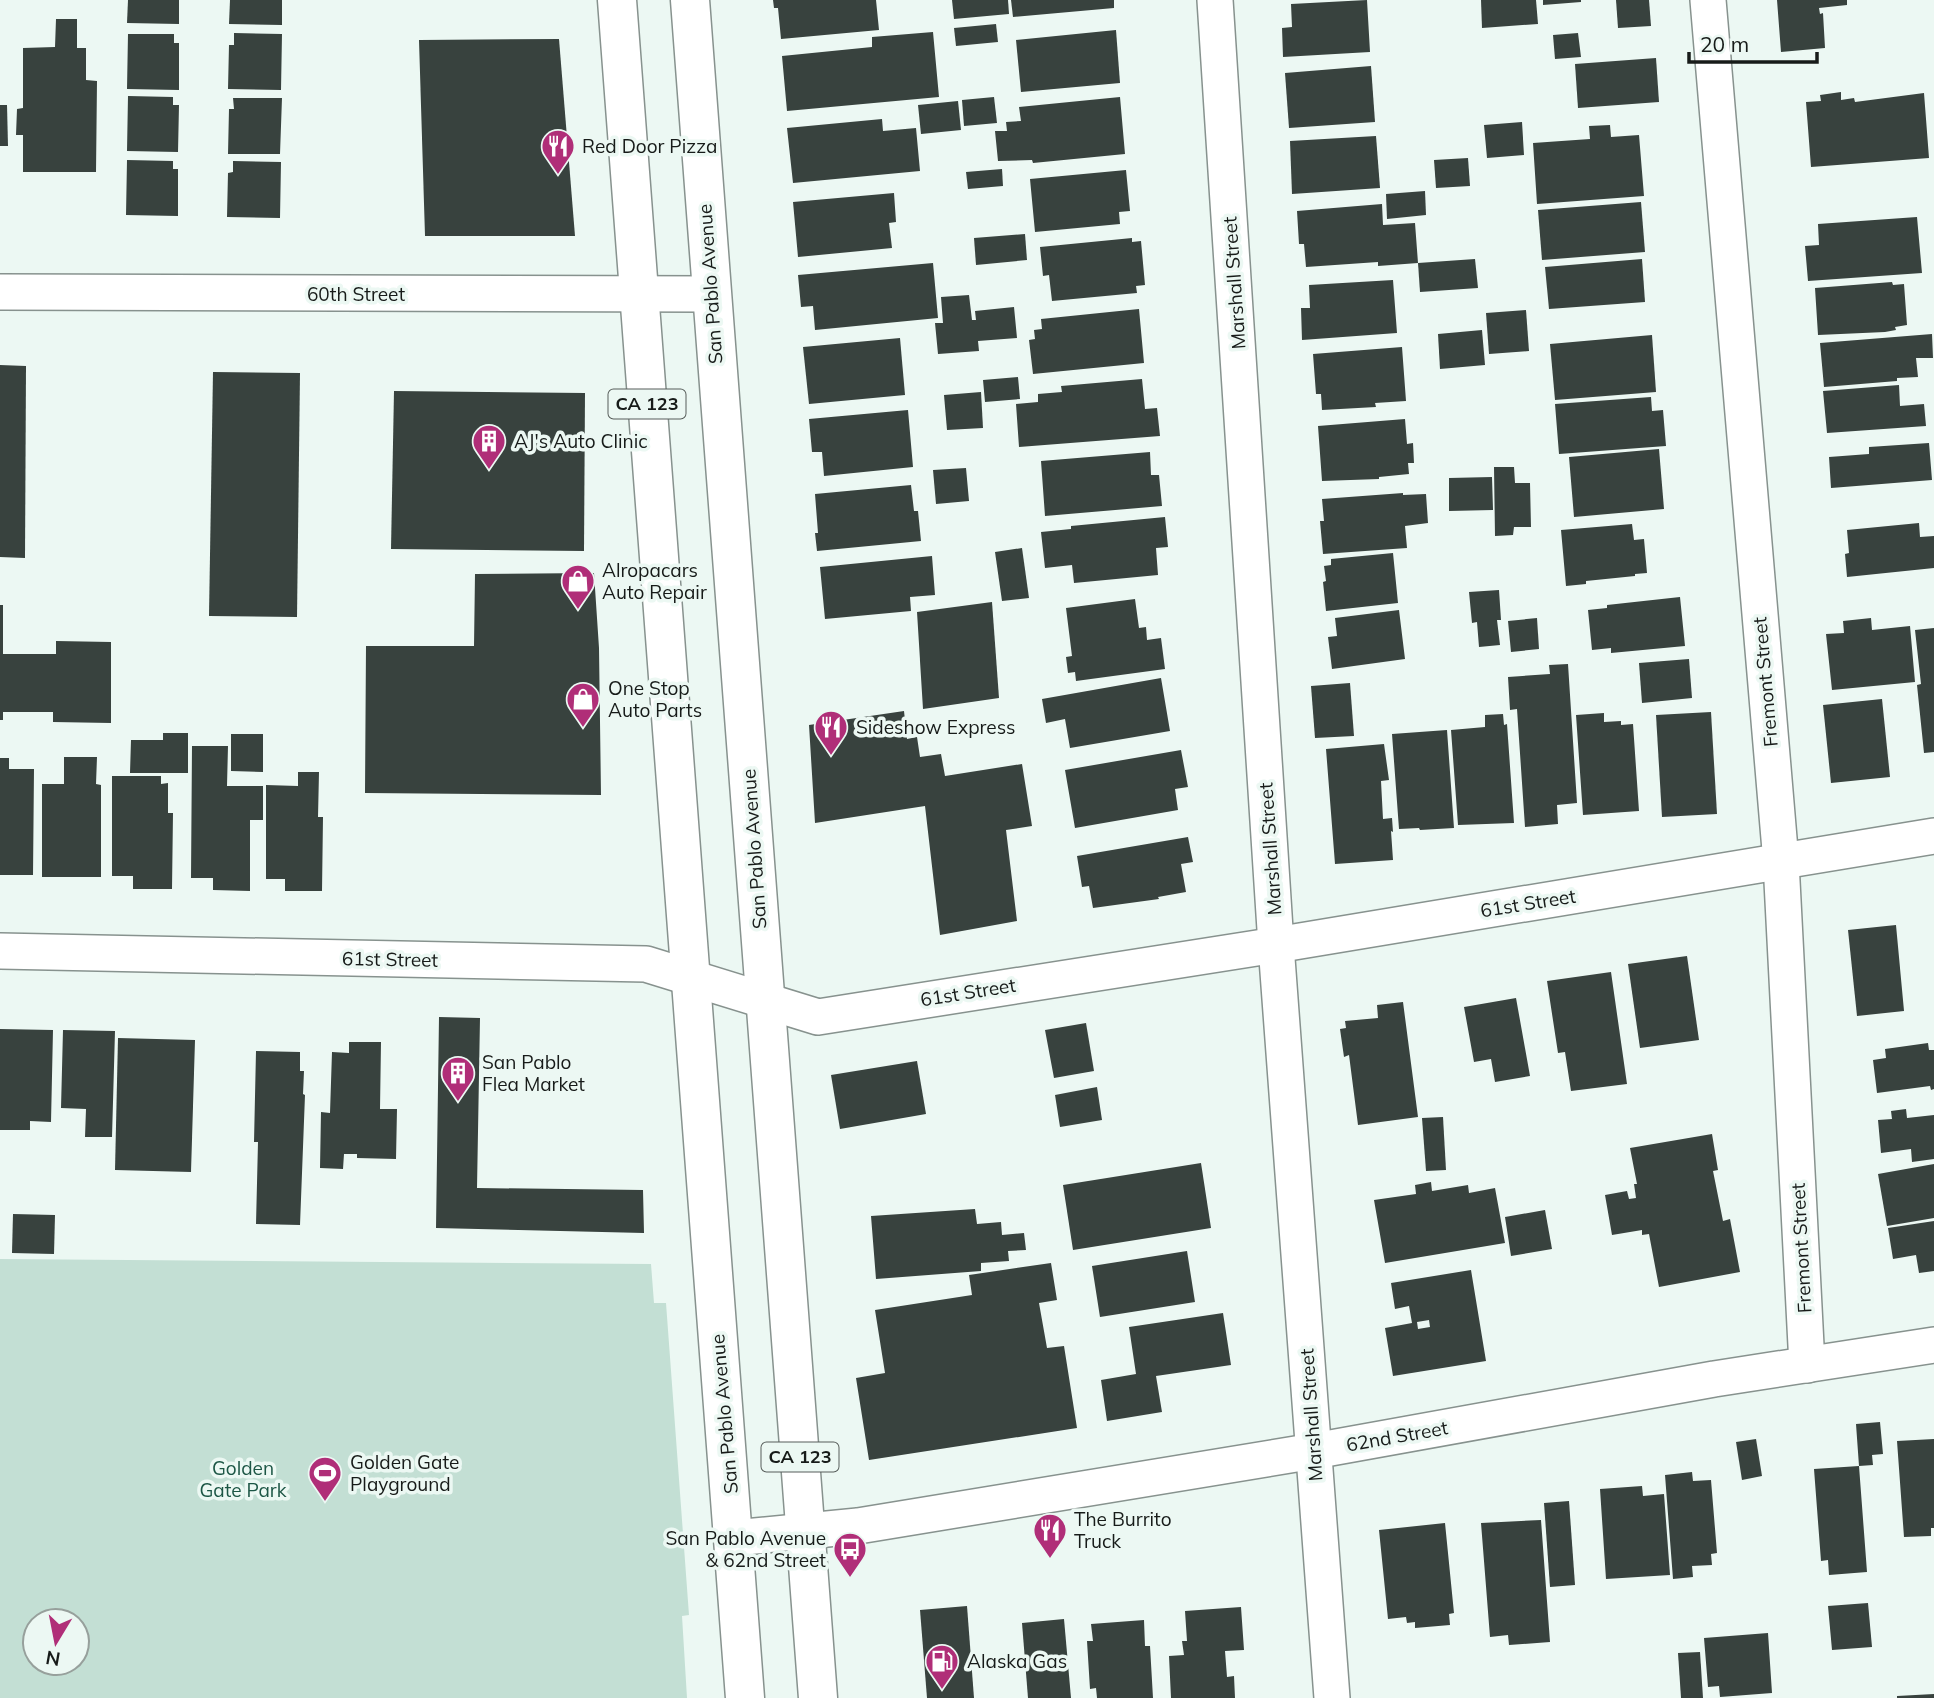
<svg xmlns="http://www.w3.org/2000/svg" width="1934" height="1698" viewBox="0 0 1934 1698" font-family="Mulish,sans-serif">
  <style>
    .green { fill: #c3dfd4; fill-rule: evenodd }
    .building { fill: #38423e; fill-rule: evenodd }
    .lines { fill: none; stroke-linecap: round; stroke-linejoin: round }
    .street-casing { stroke: #87928e; stroke-width: 38 }
    .primary-casing { stroke: #87928e; stroke-width: 41 }
    .street { stroke: #fff; stroke-width: 35 }
    .primary { stroke: #fff; stroke-width: 38 }
    .labels { text-anchor: middle; stroke-width: 7; stroke-linejoin: round; paint-order: stroke }
    .shield { fill: #ecf8f3; stroke: #575d5a; stroke-width: 2 }
    .shield-label { font-size: 18px; font-weight: bold; fill: #171b19 }
    .poi-label { font-size: 19px; fill: #171b19; stroke: #ecf8f3; text-anchor: start }
    .street-label { font-size: 19px; fill: #171b19; stroke: #ecf8f3 }
    .park-label { font-size: 19px; fill: #1c5645; stroke: #ecf8f3 }
  </style>
  <rect width="100%" height="100%" fill="#ecf8f3"/>
  <path class="green" d="M 0,1259 L 651,1264 L 654,1303 L 666,1303 L 689,1615 L 682,1616 L 687,1698 L 0,1698 ZM 35,1621 L 77,1621 L 77,1663 L 35,1663 Z"/>
  <g class="building">
    <polygon points="128,0 179,0 179,24 127,23"/>
    <polygon points="230,0 282,0 282,25 229,24"/>
    <polygon points="773,0 876,0 879,30 781,39 778,8 774,8"/>
    <polygon points="952,0 1008,0 1009,14 954,19"/>
    <polygon points="1011,0 1114,0 1114,8 1013,17"/>
    <polygon points="1367,0 1370,52 1283,57 1282,28 1292,27 1291,4"/>
    <polygon points="1481,0 1536,0 1538,24 1482,28"/>
    <polygon points="1543,0 1581,0 1581,2 1543,5"/>
    <polygon points="1616,0 1649,0 1651,26 1618,28"/>
    <polygon points="1777,0 1847,0 1847,5 1819,8 1820,14 1823,13 1825,48 1781,52"/>
    <polygon points="56,19 77,19 77,48 86,48 86,80 97,81 96,172 23,172 23,135 16,135 17,109 23,108 23,48 55,47"/>
    <polygon points="996,24 998,42 956,46 954,28"/>
    <polygon points="1116,30 1120,83 1021,92 1016,40"/>
    <polygon points="933,32 939,97 787,111 782,56 872,47 872,37"/>
    <polygon points="234,33 282,34 281,90 228,89 229,45 234,45"/>
    <polygon points="1578,33 1581,57 1555,59 1553,35"/>
    <polygon points="128,34 174,34 174,43 179,43 179,90 127,89"/>
    <polygon points="559,39 575,236 425,236 419,40"/>
    <polygon points="1656,58 1659,102 1578,108 1575,64"/>
    <polygon points="1371,66 1375,122 1289,128 1285,73"/>
    <polygon points="1841,92 1841,100 1854,98 1855,102 1924,93 1929,158 1811,167 1806,102 1821,101 1820,95"/>
    <polygon points="128,96 173,97 173,105 179,105 178,152 127,151"/>
    <polygon points="994,97 997,123 964,126 962,100"/>
    <polygon points="1120,97 1125,154 1033,163 1032,160 998,161 995,131 1007,131 1006,122 1021,121 1019,107"/>
    <polygon points="233,98 282,98 280,154 228,154 229,109 234,109"/>
    <polygon points="958,101 961,130 921,134 918,105"/>
    <polygon points="0,105 7,105 8,146 0,146"/>
    <polygon points="882,119 883,131 916,128 920,171 793,183 787,128"/>
    <polygon points="1522,122 1524,155 1487,158 1484,125"/>
    <polygon points="1610,125 1611,137 1639,135 1644,196 1537,204 1533,143 1590,139 1589,126"/>
    <polygon points="1376,136 1380,188 1292,194 1290,141"/>
    <polygon points="1468,158 1470,186 1436,188 1434,160"/>
    <polygon points="127,160 173,161 173,169 178,169 178,216 126,215"/>
    <polygon points="233,161 281,162 280,218 227,217 228,173 233,172"/>
    <polygon points="1002,169 1003,186 968,189 966,172"/>
    <polygon points="1126,170 1130,211 1119,212 1120,224 1035,232 1030,179"/>
    <polygon points="1425,191 1426,215 1387,219 1386,194"/>
    <polygon points="894,193 896,222 889,223 892,248 798,257 793,202"/>
    <polygon points="1641,202 1645,252 1542,260 1538,210"/>
    <polygon points="1382,204 1383,225 1415,223 1418,263 1378,266 1378,262 1306,267 1304,244 1299,244 1297,211"/>
    <polygon points="1917,217 1922,273 1808,281 1805,246 1819,245 1818,224"/>
    <polygon points="1025,234 1027,260 976,265 974,238"/>
    <polygon points="1132,238 1132,242 1141,241 1145,285 1136,286 1137,293 1052,301 1049,275 1043,276 1040,247"/>
    <polygon points="1475,259 1478,288 1420,292 1418,263"/>
    <polygon points="1642,259 1645,302 1549,309 1545,267"/>
    <polygon points="933,263 938,318 815,330 813,306 801,307 798,275"/>
    <polygon points="1393,280 1397,333 1302,340 1301,308 1310,308 1309,285"/>
    <polygon points="1892,282 1893,285 1904,284 1907,325 1895,327 1896,330 1885,332 1818,335 1815,288"/>
    <polygon points="969,295 972,320 976,320 975,311 1014,307 1017,338 978,341 979,351 938,354 935,323 943,323 941,297"/>
    <polygon points="1139,309 1144,363 1033,374 1029,340 1035,339 1034,330 1042,329 1041,319"/>
    <polygon points="1526,310 1529,351 1489,354 1486,313"/>
    <polygon points="1482,330 1485,365 1440,369 1438,334"/>
    <polygon points="1932,334 1933,358 1916,358 1918,377 1897,378 1897,381 1824,387 1820,343"/>
    <polygon points="1652,335 1656,392 1555,400 1550,344"/>
    <polygon points="900,338 905,395 809,404 803,347"/>
    <polygon points="1402,347 1406,401 1375,403 1376,407 1322,410 1321,394 1316,394 1313,354"/>
    <polygon points="0,365 26,366 25,558 0,557"/>
    <polygon points="213,372 300,373 297,617 209,616"/>
    <polygon points="1018,377 1020,399 985,402 983,380"/>
    <polygon points="1142,379 1145,409 1157,408 1160,436 1019,447 1016,404 1038,402 1038,394 1062,392 1061,386"/>
    <polygon points="1899,385 1900,406 1924,404 1926,426 1827,433 1823,391"/>
    <polygon points="394,391 585,393 584,551 391,549"/>
    <polygon points="981,392 983,428 947,430 944,395"/>
    <polygon points="1651,397 1652,411 1663,410 1666,446 1559,454 1555,404"/>
    <polygon points="908,410 913,467 824,476 822,452 812,452 809,419"/>
    <polygon points="1405,419 1407,444 1413,443 1414,463 1408,463 1409,474 1379,477 1379,479 1322,481 1318,426"/>
    <polygon points="1929,443 1932,480 1831,488 1829,457 1869,454 1869,447"/>
    <polygon points="1659,449 1664,509 1574,517 1569,457"/>
    <polygon points="1150,452 1151,475 1159,475 1162,506 1045,516 1041,461"/>
    <polygon points="1494,467 1514,467 1515,483 1530,483 1531,527 1514,527 1513,535 1495,536"/>
    <polygon points="966,468 969,501 936,504 933,470"/>
    <polygon points="1492,477 1493,510 1449,511 1449,478"/>
    <polygon points="911,485 914,511 918,511 921,541 817,551 815,533 818,533 815,494"/>
    <polygon points="1403,493 1403,495 1426,494 1428,523 1405,526 1407,548 1323,554 1320,521 1324,521 1322,499"/>
    <polygon points="1165,517 1168,547 1156,548 1158,575 1074,583 1072,565 1045,568 1041,532 1071,529 1071,526"/>
    <polygon points="1919,523 1920,537 1934,536 1934,568 1847,577 1845,554 1849,553 1847,530"/>
    <polygon points="1632,524 1634,540 1644,539 1647,573 1635,574 1635,576 1586,581 1586,584 1566,586 1561,530"/>
    <polygon points="1022,548 1029,598 1002,601 995,552"/>
    <polygon points="1393,553 1398,603 1326,611 1323,582 1326,581 1324,566 1331,565 1331,559"/>
    <polygon points="932,556 935,595 910,597 911,611 825,619 820,567"/>
    <polygon points="594,573 599,648 601,795 365,793 366,646 474,646 475,574"/>
    <polygon points="1499,590 1501,620 1497,620 1500,645 1479,647 1477,622 1472,623 1469,592"/>
    <polygon points="1680,597 1685,646 1611,653 1611,648 1592,650 1588,610 1607,608 1607,605"/>
    <polygon points="1135,599 1139,628 1146,627 1147,640 1161,638 1165,669 1076,681 1075,672 1068,673 1066,657 1072,656 1066,608"/>
    <polygon points="992,602 999,698 923,709 917,612"/>
    <polygon points="0,605 3,605 3,654 56,654 56,641 111,642 111,723 53,722 53,712 3,712 3,720 0,720"/>
    <polygon points="1399,610 1405,659 1332,669 1328,637 1337,636 1335,618"/>
    <polygon points="1537,618 1539,649 1511,652 1508,621"/>
    <polygon points="1871,618 1872,630 1910,626 1915,682 1832,690 1826,634 1844,633 1843,621"/>
    <polygon points="1934,628 1934,752 1924,753 1917,685 1921,684 1915,630"/>
    <polygon points="1689,659 1692,698 1642,703 1639,663"/>
    <polygon points="1568,664 1577,803 1557,805 1558,824 1525,827 1517,709 1510,710 1508,677 1550,674 1549,665"/>
    <polygon points="1161,678 1170,731 1070,748 1065,719 1046,723 1042,699"/>
    <polygon points="1350,683 1354,736 1315,738 1311,686"/>
    <polygon points="1882,699 1890,777 1831,783 1823,705"/>
    <polygon points="904,711 907,739 917,737 920,757 941,754 945,776 1022,764 1032,826 1006,830 1017,921 940,935 925,806 815,823 809,725"/>
    <polygon points="1711,712 1717,814 1662,817 1656,715"/>
    <polygon points="1604,713 1604,722 1621,721 1621,725 1633,724 1639,811 1583,815 1576,715"/>
    <polygon points="1503,714 1504,725 1507,724 1514,823 1458,825 1451,730 1485,727 1485,715"/>
    <polygon points="1447,730 1454,828 1420,830 1419,828 1399,829 1392,734"/>
    <polygon points="163,733 188,733 188,773 130,773 131,740 163,740"/>
    <polygon points="231,734 263,734 263,772 231,771"/>
    <polygon points="1384,744 1389,780 1381,781 1383,819 1392,818 1393,832 1391,831 1393,860 1335,864 1326,749"/>
    <polygon points="192,746 228,746 227,786 263,786 263,820 250,820 250,891 213,890 213,878 191,878"/>
    <polygon points="1181,750 1188,787 1175,789 1178,810 1075,828 1065,770"/>
    <polygon points="64,757 97,757 96,784 101,785 101,877 42,877 42,784 64,784"/>
    <polygon points="0,758 9,758 9,769 34,769 33,875 0,875"/>
    <polygon points="298,772 319,772 318,817 323,817 322,891 285,891 285,879 266,879 266,785 298,786"/>
    <polygon points="112,776 161,776 161,784 168,783 168,813 173,813 172,889 133,889 133,876 112,876"/>
    <polygon points="1188,837 1193,862 1181,864 1186,892 1158,897 1159,899 1093,908 1089,886 1082,887 1077,856"/>
    <polygon points="1896,925 1904,1011 1857,1016 1848,930"/>
    <polygon points="1687,956 1699,1040 1640,1048 1628,964"/>
    <polygon points="1611,972 1627,1084 1571,1091 1565,1052 1558,1053 1547,981"/>
    <polygon points="1516,998 1530,1076 1495,1082 1491,1059 1474,1062 1464,1007"/>
    <polygon points="1403,1002 1418,1117 1358,1125 1349,1055 1344,1057 1340,1029 1346,1028 1345,1021 1378,1018 1377,1005"/>
    <polygon points="439,1017 480,1018 477,1188 643,1190 644,1233 436,1228"/>
    <polygon points="1086,1023 1094,1071 1054,1078 1045,1030"/>
    <polygon points="0,1029 53,1030 51,1122 30,1121 30,1130 0,1130"/>
    <polygon points="63,1030 115,1031 112,1137 85,1137 86,1109 61,1108"/>
    <polygon points="118,1038 195,1040 191,1172 115,1170"/>
    <polygon points="349,1042 381,1042 380,1109 397,1109 396,1159 357,1158 357,1154 344,1154 343,1169 320,1168 321,1112 330,1113 332,1052 349,1053"/>
    <polygon points="1928,1043 1929,1050 1934,1050 1934,1089 1931,1090 1930,1086 1877,1093 1873,1060 1886,1058 1885,1049"/>
    <polygon points="256,1051 300,1052 300,1071 304,1071 303,1094 305,1095 300,1225 256,1224 258,1142 254,1142"/>
    <polygon points="917,1061 926,1114 840,1129 831,1075"/>
    <polygon points="1097,1087 1102,1120 1060,1127 1055,1095"/>
    <polygon points="1906,1109 1907,1118 1934,1115 1934,1159 1912,1162 1911,1149 1881,1153 1878,1120 1892,1119 1891,1111"/>
    <polygon points="1443,1117 1446,1170 1426,1171 1422,1118"/>
    <polygon points="1712,1134 1718,1170 1713,1171 1723,1221 1730,1219 1740,1272 1659,1287 1649,1234 1642,1235 1642,1230 1612,1235 1605,1195 1627,1191 1629,1199 1636,1198 1634,1184 1637,1184 1630,1148"/>
    <polygon points="1201,1163 1211,1228 1073,1250 1063,1185"/>
    <polygon points="1934,1164 1934,1218 1887,1226 1878,1174"/>
    <polygon points="1431,1182 1432,1191 1468,1185 1469,1193 1495,1188 1505,1243 1385,1263 1374,1200 1416,1194 1415,1185"/>
    <polygon points="975,1209 977,1224 1001,1222 1002,1235 1024,1233 1026,1250 1008,1251 1009,1261 981,1263 981,1271 876,1279 871,1216"/>
    <polygon points="1545,1210 1552,1249 1511,1256 1505,1217"/>
    <polygon points="13,1214 55,1215 54,1254 12,1253"/>
    <polygon points="1934,1221 1934,1271 1919,1273 1916,1255 1893,1259 1888,1228"/>
    <polygon points="1187,1251 1195,1302 1100,1317 1092,1266"/>
    <polygon points="1051,1263 1057,1300 1039,1303 1047,1348 1064,1346 1077,1428 869,1460 856,1378 885,1373 875,1310 972,1295 969,1275"/>
    <path d="M 1471,1270 L 1486,1361 L 1393,1376 L 1385,1328 L 1412,1323 L 1409,1306 L 1395,1309 L 1391,1283 ZM 1429,1320 L 1430,1327 L 1418,1329 L 1417,1322 Z"/>
    <polygon points="1223,1313 1231,1365 1156,1376 1162,1412 1107,1421 1101,1380 1136,1374 1129,1327"/>
    <polygon points="1880,1422 1883,1454 1872,1455 1873,1465 1859,1466 1856,1424"/>
    <polygon points="1756,1439 1762,1476 1742,1480 1736,1442"/>
    <polygon points="1934,1439 1934,1528 1931,1528 1931,1536 1904,1537 1897,1441"/>
    <polygon points="1859,1466 1867,1572 1829,1575 1828,1560 1821,1561 1814,1469"/>
    <polygon points="1692,1472 1693,1481 1711,1480 1717,1553 1711,1554 1712,1565 1692,1566 1693,1577 1673,1579 1665,1475"/>
    <polygon points="1642,1486 1643,1496 1664,1494 1670,1575 1606,1579 1600,1489"/>
    <polygon points="1569,1501 1575,1585 1550,1587 1544,1503"/>
    <polygon points="1541,1520 1550,1642 1509,1645 1508,1635 1490,1637 1481,1523"/>
    <polygon points="1445,1523 1454,1613 1449,1614 1450,1625 1415,1628 1415,1622 1407,1623 1406,1617 1388,1619 1379,1530"/>
    <polygon points="1868,1603 1872,1647 1832,1650 1828,1606"/>
    <polygon points="967,1606 974,1698 927,1698 920,1610"/>
    <polygon points="1241,1607 1244,1650 1225,1651 1227,1677 1234,1676 1235,1698 1171,1698 1169,1656 1184,1655 1182,1641 1187,1641 1185,1611"/>
    <polygon points="1064,1619 1071,1698 1028,1698 1022,1623"/>
    <polygon points="1144,1620 1145,1646 1150,1646 1153,1698 1097,1698 1096,1688 1090,1689 1087,1641 1093,1641 1091,1624"/>
    <polygon points="1768,1633 1772,1693 1720,1697 1719,1686 1708,1687 1704,1638"/>
    <polygon points="1700,1652 1703,1698 1681,1698 1678,1653"/>
    <polygon points="1934,1694 1934,1698 1897,1698 1897,1696"/>
  </g>
  <g class="lines">
    <defs>
      <g id="street">
        <polyline points="1215,0 1276,945 1332,1698"/>
        <polyline points="1708,0 1781,862 1807,1365"/>
        <polyline points="0,292 711,294"/>
        <polyline points="0,951 646,964 818,1017 1276,945 1934,836"/>
        <polyline points="734,1538 858,1526 1314,1451 1714,1379 1934,1345"/>
      </g>
      <g id="primary">
        <polyline points="617,0 745,1698"/>
        <polyline points="690,0 818,1698"/>
      </g>
    </defs>
    <use href="#street" class="street-casing"/>
    <use href="#primary" class="primary-casing"/>
    <use href="#street" class="street"/>
    <use href="#primary" class="primary"/>
  </g>
  <defs>
    <symbol id="restaurant-pin" viewBox="-11 -11 22 30"><path d="M0 17L-7.5 6A9.5 9.5 0 1 1 7.5 6Z" fill="#b02e78" stroke="#ecf8f3"/><path d="M-5-6h1v4h1v-4h1v4h1v-4h1v5L-1.5 .5V6h-2V.5L-5-1ZM5-6V6H3V1.5H1.5Q1.5-4 5-6Z" fill="#fff"/></symbol>
    <symbol id="building-pin" viewBox="-11 -11 22 30"><path d="M0 17L-7.5 6A9.5 9.5 0 1 1 7.5 6Z" fill="#b02e78" stroke="#ecf8f3"/><path d="M-4-6H4V6H1V3H-1V6H-4ZM-2.5-4.3h1.7v1.8h-1.7ZM.8-4.3h1.7v1.8H.8ZM-2.5-1h1.7V.8h-1.7ZM.8-1h1.7V.8H.8Z" fill="#fff"/></symbol>
    <symbol id="shop-pin" viewBox="-11 -11 22 30"><path d="M0 17L-7.5 6A9.5 9.5 0 1 1 7.5 6Z" fill="#b02e78" stroke="#ecf8f3"/><path d="M-5-2.5h2.3a2.7 3.5 0 0 1 5.4 0H5L5.5 6h-11ZM-1.5-2.5h3a1.5 2.3 0 0 0-3 0Z" fill="#fff"/></symbol>
    <symbol id="stadium-pin" viewBox="-11 -11 22 30"><path d="M0 17L-7.5 6A9.5 9.5 0 1 1 7.5 6Z" fill="#b02e78" stroke="#ecf8f3"/><path d="M0-5a6.5 5 0 1 0 0 10a6.5 5 0 1 0 0-10ZM-3.5-1.8h7v3.6h-7Z" fill="#fff"/></symbol>
    <symbol id="bus-pin" viewBox="-11 -11 22 30"><path d="M0 17L-7.5 6A9.5 9.5 0 1 1 7.5 6Z" fill="#b02e78" stroke="#ecf8f3"/><path d="M-5-6H5V4H4V6H2V4H-2V6H-4V4H-5ZM-3.5-4V0h7V-4ZM-3.5 1.2v1.5H-2V1.2ZM2 1.2v1.5H3.5V1.2Z" fill="#fff"/></symbol>
    <symbol id="fuel-pin" viewBox="-11 -11 22 30"><path d="M0 17L-7.5 6A9.5 9.5 0 1 1 7.5 6Z" fill="#b02e78" stroke="#ecf8f3"/><path d="M-5.5-6h7V0h2V4h1.3V-2.5L3-4.5l.8-.8L6-3V5H2.5V1h-1V6h-7ZM-4.2-4.7v3.2H.2V-4.7Z" fill="#fff"/></symbol>
  </defs>
  <g fill-rule="evenodd">
    <use href="#restaurant-pin" x="539" y="127" width="38" height="52"/>
    <use href="#building-pin" x="470" y="422" width="38" height="52"/>
    <use href="#shop-pin" x="559" y="562" width="38" height="52"/>
    <use href="#shop-pin" x="564" y="680" width="38" height="52"/>
    <use href="#restaurant-pin" x="812" y="708" width="38" height="52"/>
    <use href="#building-pin" x="439" y="1054" width="38" height="52"/>
    <use href="#stadium-pin" x="306" y="1454" width="38" height="52"/>
    <use href="#restaurant-pin" x="1031" y="1511" width="38" height="52"/>
    <use href="#bus-pin" x="831" y="1530" width="38" height="52"/>
    <use href="#fuel-pin" x="923" y="1642" width="38" height="52"/>
  </g>
  <g class="labels">
    <g class="shield">
      <rect x="608.5" y="389.5" width="77" height="29" rx="5"/>
      <rect x="761.5" y="1442.5" width="77" height="29" rx="5"/>
    </g>
    <g class="shield-label">
      <text x="647" y="410">CA 123</text>
      <text x="800" y="1463">CA 123</text>
    </g>
    <g class="poi-label">
      <text x="582" y="153">Red Door Pizza</text>
      <text x="514" y="448">AJ's Auto Clinic</text>
      <text x="602" y="577">Alropacars<tspan x="602" dy="22">Auto Repair</tspan></text>
      <text x="608" y="695">One Stop<tspan x="608" dy="22">Auto Parts</tspan></text>
      <text x="856" y="734">Sideshow Express</text>
      <text x="482" y="1069">San Pablo<tspan x="482" dy="22">Flea Market</tspan></text>
      <text x="350" y="1469">Golden Gate<tspan x="350" dy="22">Playground</tspan></text>
      <text x="1074" y="1526">The Burrito<tspan x="1074" dy="22">Truck</tspan></text>
      <text x="826" y="1545" text-anchor="end">San Pablo Avenue<tspan x="826" dy="22">&amp; 62nd Street</tspan></text>
      <text x="967" y="1668">Alaska Gas</text>
    </g>
    <g class="street-label">
      <text transform="translate(1234 283) rotate(-94)" y="7">Marshall Street</text>
      <text transform="translate(710 284) rotate(-94)" y="7">San Pablo Avenue</text>
      <text x="356" y="301">60th Street</text>
      <text transform="translate(1765 682) rotate(-95)" y="7">Fremont Street</text>
      <text transform="translate(754 849) rotate(-94)" y="7">San Pablo Avenue</text>
      <text transform="translate(1270 849) rotate(-94)" y="7">Marshall Street</text>
      <text transform="translate(1528 903) rotate(-9)" y="7">61st Street</text>
      <text transform="translate(390 959) rotate(1)" y="7">61st Street</text>
      <text transform="translate(968 992) rotate(-9)" y="7">61st Street</text>
      <text transform="translate(1801 1248) rotate(-93)" y="7">Fremont Street</text>
      <text transform="translate(724 1414) rotate(-95)" y="7">San Pablo Avenue</text>
      <text transform="translate(1311 1415) rotate(-94)" y="7">Marshall Street</text>
      <text transform="translate(1397 1436) rotate(-10)" y="7">62nd Street</text>
    </g>
    <g class="park-label">
      <text x="243" y="1475">Golden<tspan x="243" dy="22">Gate Park</tspan></text>
    </g>
  </g>
  <g transform="translate(56 1642) rotate(190)"><circle r="33" fill="#ecf8f3" stroke="#97a09c" stroke-width="2"/>
  <path d="M0-5L12 26L0 18L-12 26Z" fill="#b02e78"/>
  <text y="-10" font-size="19" font-weight="bold" text-anchor="middle" fill="#171b19">N</text>
  </g>
  <path d="M1689 52v10h128v-10" fill="none" stroke="#171b19" stroke-width="3.5"/>
  <text x="1700" y="52" font-size="21" fill="#171b19" stroke="#ecf8f3" stroke-width="5" paint-order="stroke">20 m</text>
</svg>
